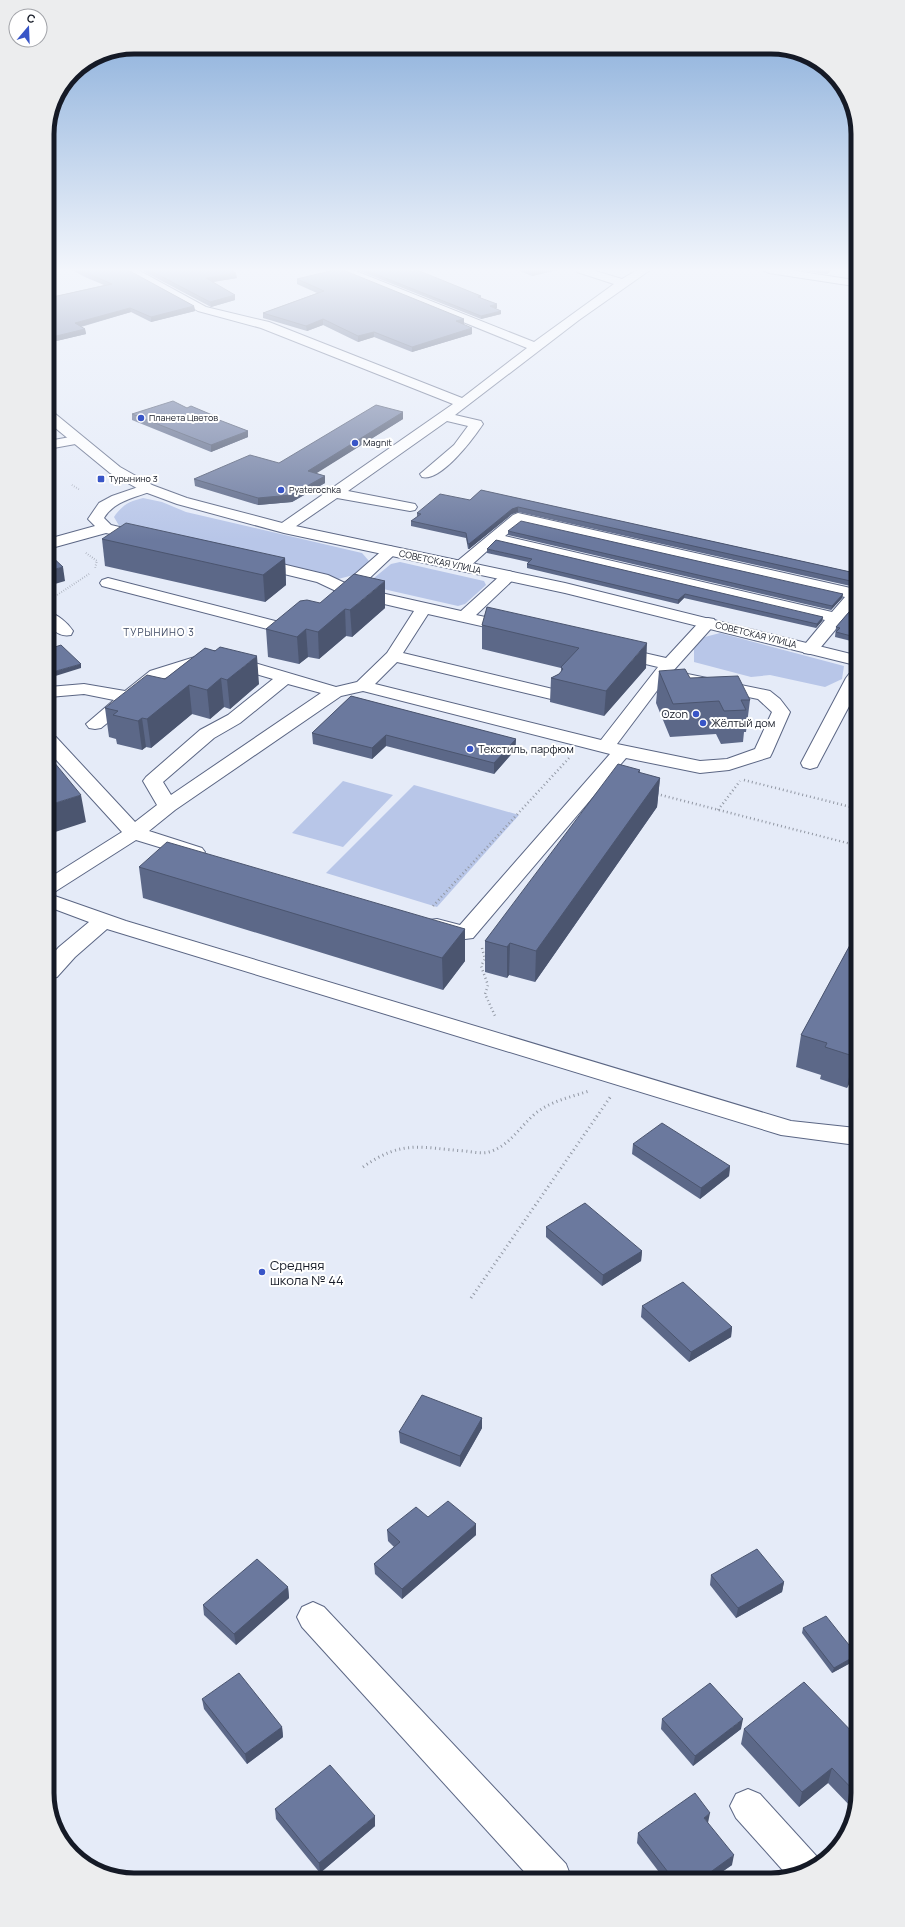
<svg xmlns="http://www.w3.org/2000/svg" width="905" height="1927" viewBox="0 0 905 1927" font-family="Manrope,sans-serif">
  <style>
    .green { fill: #b8c6e8 }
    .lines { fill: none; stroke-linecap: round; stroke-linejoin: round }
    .minor-casing { stroke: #5b6684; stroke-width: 2 }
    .major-casing { stroke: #5b6684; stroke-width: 2 }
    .path-far2 { stroke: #9298a4; stroke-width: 2; stroke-dasharray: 0.5 2; stroke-linecap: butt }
    .path-far1 { stroke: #9298a4; stroke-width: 2.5; stroke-dasharray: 1 3; stroke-linecap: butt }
    .path { stroke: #9298a4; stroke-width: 3; stroke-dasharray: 1 3.5; stroke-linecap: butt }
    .minor { fill: #fff; fill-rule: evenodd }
    .major { fill: #fff; fill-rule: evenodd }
    .wall { fill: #5c6888 }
    .shaded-wall { fill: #4b556f }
    .building { fill: #6b799e; stroke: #4b556f }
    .poi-dot { fill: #3855c7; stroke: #fff; stroke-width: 1.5 }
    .labels { text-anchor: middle; stroke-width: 4; stroke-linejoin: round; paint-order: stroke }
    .far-poi-label { font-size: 9px; fill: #151a26; stroke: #fff; text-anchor: start }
    .far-street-label { font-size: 9px; fill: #151a26; stroke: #fff }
    .far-neighbourhood-label { font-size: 10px; letter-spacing: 1px; fill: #3c4762; stroke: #fff }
    .poi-label { font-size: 11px; fill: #151a26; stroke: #fff; text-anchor: start }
    .near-poi-label { font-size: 13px; fill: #151a26; stroke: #fff; text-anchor: start }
    .rim { fill: none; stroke: #151a26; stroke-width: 5 }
  </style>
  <rect width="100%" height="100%" fill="#e5ebf8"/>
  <g class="green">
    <path d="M 143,498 L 162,502 L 186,512 L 362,553 L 369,561 L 354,575 L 338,579 L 121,529 L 114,517 C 122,505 130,501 143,498 Z"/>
    <polygon points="400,562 484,581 486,585 465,604 458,606 370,586 369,582 391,564"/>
    <polygon points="720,633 844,666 842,679 825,687 770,675 751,677 694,662 694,649 701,638"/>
    <polygon points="343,781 393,795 343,847 292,833"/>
    <polygon points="414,785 519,815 437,907 326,873"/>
  </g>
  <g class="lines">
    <defs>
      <g id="minor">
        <path d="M 124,270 L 138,270 L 206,307 L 269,322 L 462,398 L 527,348 L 340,272 L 339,270 L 353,270 L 534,342 L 614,284 L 577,272 L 576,270 L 592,270 L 622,279 L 637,270 L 650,270 L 579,320 L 455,415 L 481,421 L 483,424 C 473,439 441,482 422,477 L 420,474 L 454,445 L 468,426 L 447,421 L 348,491 L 415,504 L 417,507 L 415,510 L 410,511 L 337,498 L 289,531 L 279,531 L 276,528 L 279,525 L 453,404 L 261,328 L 198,311 Z"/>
        <polygon points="763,270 789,270 854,280 854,286 769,273"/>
        <polygon points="76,436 81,437 83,440 81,443 48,449 48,441"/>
        <path d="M 147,484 L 152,485 L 154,488 L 152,491 C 134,498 114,501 104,518 L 111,525 L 149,534 L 152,537 L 149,540 L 144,542 L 106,533 L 48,549 L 48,539 L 95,526 L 88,519 L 99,503 L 112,496 Z"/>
        <path d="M 518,513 L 855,589 L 855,606 L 816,653 L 810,654 L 804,653 L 801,649 L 825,620 L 496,543 L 467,569 L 461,571 L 455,569 L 453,566 L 455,563 L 513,515 ZM 521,523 L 845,597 L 832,612 L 505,536 Z"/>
        <path d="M 390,546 L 395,548 L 398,551 L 395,554 L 359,588 L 461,611 L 503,573 L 509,571 L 515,573 L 517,576 L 476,615 L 518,624 L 520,628 L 518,632 L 512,633 L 428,614 L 403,653 L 557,690 L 560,694 L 557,698 L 551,699 L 397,662 L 375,684 L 601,740 L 658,667 L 612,656 L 609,652 L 612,648 L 618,647 L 666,658 L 702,619 L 708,618 L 714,619 L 716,623 L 673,671 L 770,691 L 780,699 L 790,712 L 772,753 L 770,757 L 729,770 L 700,773 L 626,758 L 473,938 L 465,939 L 429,930 L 426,925 L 429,920 L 437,919 L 460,925 L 610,754 L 363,691 L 341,696 L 175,810 L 149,831 L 202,848 L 205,852 L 202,856 L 195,858 L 136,840 L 56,891 L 49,893 L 49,878 L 122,832 L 49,752 L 49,736 L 56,737 L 135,822 L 157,805 L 143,781 L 146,777 L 200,730 L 228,715 L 273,679 L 214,662 L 162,679 L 101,728 L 95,729 L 89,728 L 86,724 L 114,700 L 84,694 L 49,697 L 49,687 L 84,684 L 125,691 L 150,671 L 214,651 L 336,687 L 357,682 L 387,653 L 414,611 L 350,596 C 345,600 341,601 334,599 L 332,596 L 336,591 L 317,582 L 251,566 L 249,563 L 251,560 L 257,558 L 328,575 L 345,583 L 385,548 ZM 665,680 L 758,699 L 772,712 L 755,749 L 727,759 L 700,761 L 617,744 ZM 288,684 L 321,693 L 171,795 L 163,782 L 214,738 L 240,723 Z"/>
        <polygon points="108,578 279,622 301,616 307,617 309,621 307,625 279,632 102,586 100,583 102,580"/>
        <path d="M 48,612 C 57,614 68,623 73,631 L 71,635 C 61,637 56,632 48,626 Z"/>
        <polygon points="855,673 855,695 819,763 817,767 810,769 803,767 801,763 846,678 849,674"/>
        <polygon points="49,894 126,921 791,1121 856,1128 856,1145 781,1135 107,929 75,957 57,977 49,979 49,958 59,947 89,922 49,907"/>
        <polygon points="313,1602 324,1607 566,1864 571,1877 529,1877 302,1627 297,1617 302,1607"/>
        <polygon points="748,1789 760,1794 820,1860 799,1875 787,1875 736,1818 730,1806 736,1794"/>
      </g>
      <polygon id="major" points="48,411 53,412 120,467 152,485 187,498 286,524 565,583 855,655 855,665 565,593 284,533 177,504 142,491 110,473 48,422"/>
    </defs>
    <use href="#minor" class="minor-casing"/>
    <use href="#major" class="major-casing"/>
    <g class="path-far2">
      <polyline points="72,485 80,490"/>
      <polyline points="86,553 97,561 95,568"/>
      <polyline points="51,599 89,574"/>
    </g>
    <g class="path-far1">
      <polyline points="744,780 855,808"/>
      <polyline points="657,794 855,845"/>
      <polyline points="718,810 740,781"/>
      <polyline points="433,906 570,757"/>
      <polyline points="482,948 485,959 481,966 488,985 485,994 496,1018"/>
    </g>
    <g class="path">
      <path d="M 363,1167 C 403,1139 421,1148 465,1151 C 473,1152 482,1154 489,1152 C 511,1145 519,1127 536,1113 C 551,1101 571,1097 589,1091"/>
      <polyline points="471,1298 611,1096"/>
    </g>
    <use href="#minor" class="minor"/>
    <use href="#major" class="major"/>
  </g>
  <g class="wall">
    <polygon points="72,270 128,270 194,306 195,311 151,322 131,312 81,327 85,329 86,334 48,343 48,298 104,285 85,277"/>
    <polygon points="141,270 231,270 237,278 212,282 235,295 235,300 211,307"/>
    <polygon points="357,270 408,270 481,296 481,298 497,308 495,308 501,311 501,314 481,319"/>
    <polygon points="517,270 557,270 532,276"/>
    <polygon points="802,270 832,270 827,274 803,271"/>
    <polygon points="297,279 464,319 464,324 463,324 472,334 412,352 374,337 358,342 323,325 307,331 263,318 263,313 317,293 297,284"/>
    <polygon points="187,408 217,417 217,420 248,431 248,437 211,452 132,420 132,414"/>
    <polygon points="403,412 403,419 316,473 325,476 325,483 292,502 258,505 195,486 194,479 279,463"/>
    <polygon points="481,490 855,573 855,587 518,512 512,514 469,549 468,549 466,538 411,526 411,521 417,517 417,513 470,500"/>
    <polygon points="508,531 843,594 842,598 831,610 508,535"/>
    <polygon points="102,539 285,558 286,585 265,602 105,566"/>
    <polygon points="487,549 823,617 822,621 816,628 684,598 678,604 527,568 527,564 528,562 487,553"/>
    <polygon points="320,603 385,608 352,637 346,636 319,659 308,657 299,664 268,657 266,629"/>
    <polygon points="855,605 855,642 835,637 836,627"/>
    <polygon points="487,607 646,668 604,716 550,702 551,678 559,674 561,672 561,668 482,649 482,625"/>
    <polygon points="205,648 259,684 230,709 224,707 210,719 192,714 151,748 146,747 142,750 117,744 116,739 109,737 105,708 165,679"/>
    <polygon points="659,671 690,678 750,700 746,732 744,732 743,742 721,744 716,734 670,737 656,703"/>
    <polygon points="351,696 516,739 515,750 494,774 386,746 372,759 313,744 312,733"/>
    <polygon points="640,770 640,773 660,778 657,807 535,982 509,975 507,978 485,972 485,941"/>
    <polygon points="139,867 465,929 465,961 443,990 143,898"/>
    <polygon points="856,934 856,1070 847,1088 820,1079 821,1075 796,1067 801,1035"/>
    <polygon points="633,1144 730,1166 729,1176 700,1199 632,1154"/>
    <polygon points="546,1227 642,1251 641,1261 602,1286 546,1237"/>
    <polygon points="642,1306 732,1327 731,1337 689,1362 641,1317"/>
    <polygon points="482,1418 482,1428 460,1467 400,1443 399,1432"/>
    <polygon points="428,1517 476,1535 402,1599 375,1574 374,1564 394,1547 388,1541 387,1530"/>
    <polygon points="711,1575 784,1582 782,1592 736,1618 710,1585"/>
    <polygon points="288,1587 289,1598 236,1645 204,1615 203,1605"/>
    <polygon points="803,1628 856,1660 832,1673 802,1633"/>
    <polygon points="202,1699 282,1727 283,1737 247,1764 204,1709"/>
    <polygon points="662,1719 741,1729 693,1766 661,1729"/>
    <polygon points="744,1729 858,1738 858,1794 853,1809 828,1783 799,1807 741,1744"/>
    <polygon points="275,1809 375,1826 320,1873 276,1819"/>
    <polygon points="708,1823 732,1865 716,1876 662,1876 637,1843 638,1833"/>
  </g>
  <g class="shaded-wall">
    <polygon points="538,270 557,270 532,276 532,271"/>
    <polygon points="827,270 832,270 827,274"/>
    <polygon points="236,273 237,278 207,283 206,278"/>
    <polygon points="235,295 235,300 211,307 210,302"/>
    <polygon points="497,304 497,308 490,310 490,306"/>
    <polygon points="194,306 195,311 151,322 151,317"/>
    <polygon points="130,308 131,312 75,328 75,323"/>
    <polygon points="501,311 501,314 481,319 481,316"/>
    <polygon points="323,319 323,325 307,331 306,326"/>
    <polygon points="464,319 464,324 456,326 456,321"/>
    <polygon points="472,328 472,334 412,352 412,347"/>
    <polygon points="85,329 86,334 48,343 48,338"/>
    <polygon points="374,332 374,337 358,342 358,336"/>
    <polygon points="403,412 403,419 309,478 308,471"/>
    <polygon points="248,431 248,437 211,452 211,445"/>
    <polygon points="325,476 325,483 292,502 258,505 258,498"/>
    <polygon points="52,477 54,493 48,494 48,478"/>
    <polygon points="518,507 518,512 512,514 469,549 469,544 512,509"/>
    <polygon points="285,558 286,585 265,602 263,575"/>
    <polygon points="63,567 65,581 48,586 48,571"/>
    <polygon points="385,581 385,608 352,637 350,610"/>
    <polygon points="685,594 684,598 678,604 678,600"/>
    <polygon points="843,594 842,598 831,610 832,606"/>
    <polygon points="345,609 346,636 319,659 318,632"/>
    <polygon points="823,617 822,621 816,628 817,624"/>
    <polygon points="306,629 308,657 299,664 297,637"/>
    <polygon points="647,643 646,668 604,716 606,691"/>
    <polygon points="257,656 259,684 230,709 227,680"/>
    <polygon points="81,664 81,668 49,678 49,673"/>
    <polygon points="221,678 224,707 210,719 207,690"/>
    <polygon points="189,685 192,714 151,748 147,719"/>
    <polygon points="142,718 146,747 142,750 138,721"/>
    <polygon points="386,735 386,746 372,759 372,748"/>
    <polygon points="516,739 515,750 494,774 494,763"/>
    <polygon points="660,778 657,807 535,982 536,951"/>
    <polygon points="81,795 86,822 49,834 49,805"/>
    <polygon points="465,929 465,961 443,990 442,958"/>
    <polygon points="510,943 509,975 507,978 507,947"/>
    <polygon points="856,1050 856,1070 847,1088 853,1056"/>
    <polygon points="730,1166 729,1176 700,1199 701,1188"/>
    <polygon points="642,1251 641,1261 602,1286 603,1275"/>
    <polygon points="732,1327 731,1337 689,1362 691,1352"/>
    <polygon points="482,1418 482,1428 460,1467 460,1456"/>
    <polygon points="476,1524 476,1535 402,1599 402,1589"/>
    <polygon points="784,1582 782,1592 736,1618 738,1608"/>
    <polygon points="288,1587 289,1598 236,1645 234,1634"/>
    <polygon points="857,1655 856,1660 832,1673 834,1668"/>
    <polygon points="743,1719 741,1729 693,1766 695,1756"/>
    <polygon points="282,1727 283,1737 247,1764 245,1754"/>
    <polygon points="832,1768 828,1783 799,1807 802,1792"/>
    <polygon points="710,1813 708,1823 704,1818"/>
    <polygon points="375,1816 375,1826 320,1873 319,1863"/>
    <polygon points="734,1855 732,1865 716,1876 705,1876"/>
  </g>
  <g class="building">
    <polygon points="80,270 128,270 194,306 151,317 130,308 75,323 85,329 48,338 48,298 112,284 84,272"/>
    <polygon points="149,270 231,270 236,273 206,278 235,295 210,302"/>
    <polygon points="334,270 343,270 464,319 456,321 472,328 412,347 374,332 358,336 323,319 306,326 263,313 324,291 297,279"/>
    <polygon points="365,270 408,270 412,271 417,270 481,296 478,297 497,304 490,306 501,311 481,316"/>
    <polygon points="528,270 538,270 532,271"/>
    <polygon points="173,401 187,408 191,406 217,417 214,418 248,431 211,445 132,414"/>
    <polygon points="376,405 403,412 308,471 325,476 291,495 258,498 194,479 250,455 279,463"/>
    <polygon points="48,475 52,477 48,478"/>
    <polygon points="481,490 855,573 855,582 518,507 512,509 469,544 468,544 466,533 411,521 421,514 417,513 440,494 470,500"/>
    <polygon points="521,521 843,594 832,606 508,531"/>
    <polygon points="126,523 285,558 263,575 102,539"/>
    <polygon points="496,540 823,617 817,624 685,594 678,600 527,564 532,559 487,549"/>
    <polygon points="48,553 63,567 48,571"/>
    <polygon points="354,574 385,581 350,610 345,609 318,632 306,629 297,637 266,629 300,601 307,600 320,603"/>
    <polygon points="855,605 855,637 836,632 840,628 836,627"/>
    <polygon points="487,607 647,643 606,691 551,678 559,674 563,669 561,667 579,648 482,625"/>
    <polygon points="61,645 81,664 49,673 49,649"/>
    <polygon points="220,647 257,656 227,680 221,678 207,690 189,685 147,719 142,718 138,721 113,715 118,711 105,708 147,675 165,679 205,648 215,651"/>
    <polygon points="685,669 690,678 738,676 750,700 741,700 746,710 724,711 719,701 673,704 659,671"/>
    <polygon points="351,696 516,739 494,763 386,735 372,748 312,733"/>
    <polygon points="49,756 81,795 49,805"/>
    <polygon points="618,764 640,770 638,772 660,778 536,951 510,943 507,947 485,941"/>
    <polygon points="167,842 465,929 442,958 139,867"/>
    <polygon points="856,934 856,1050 853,1056 825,1047 827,1043 801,1035"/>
    <polygon points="662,1123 730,1166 701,1188 633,1144"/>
    <polygon points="585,1203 642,1251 603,1275 546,1227"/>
    <polygon points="683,1282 732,1327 691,1352 642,1306"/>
    <polygon points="422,1395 482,1418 460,1456 399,1432"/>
    <polygon points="448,1501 476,1524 402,1589 374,1564 400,1542 387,1530 416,1507 428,1517"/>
    <polygon points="757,1549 784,1582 738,1608 711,1575"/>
    <polygon points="257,1559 288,1587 234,1634 203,1605"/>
    <polygon points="826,1616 857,1655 834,1668 803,1628"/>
    <polygon points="239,1673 282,1727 245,1754 202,1699"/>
    <polygon points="804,1682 858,1738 858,1795 832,1768 802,1792 744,1729"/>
    <polygon points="710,1683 743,1719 695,1756 662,1719"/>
    <polygon points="330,1765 375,1816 319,1863 275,1809"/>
    <polygon points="695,1793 710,1813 704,1818 734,1855 705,1876 671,1876 638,1833"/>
  </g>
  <linearGradient id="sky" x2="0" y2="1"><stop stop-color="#82a9d8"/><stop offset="0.5" stop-color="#f3f6fc"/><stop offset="1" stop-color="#f3f6fc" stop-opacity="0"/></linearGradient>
  <rect width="905" height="540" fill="url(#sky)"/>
  <g class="poi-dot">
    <circle cx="141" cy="418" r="4"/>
    <circle cx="355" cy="443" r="4"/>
    <rect x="97" y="475" width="8" height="8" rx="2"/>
    <circle cx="281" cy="490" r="4"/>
    <circle cx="696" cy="714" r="4"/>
    <circle cx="703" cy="723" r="4"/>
    <circle cx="470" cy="749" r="4"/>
    <circle cx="262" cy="1272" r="4"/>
  </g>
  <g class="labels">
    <g class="far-poi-label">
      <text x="149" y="421">Планета Цветов</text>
      <text x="363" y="446">Magnit</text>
      <text x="109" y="482">Турынино 3</text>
      <text x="289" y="493">Pyaterochka</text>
    </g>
    <g class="far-street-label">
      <text transform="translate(440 562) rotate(12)" y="3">СОВЕТСКАЯ УЛИЦА</text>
      <text transform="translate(756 635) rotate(14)" y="3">СОВЕТСКАЯ УЛИЦА</text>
    </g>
    <g class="far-neighbourhood-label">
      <text x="159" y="636">ТУРЫНИНО 3</text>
    </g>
    <g class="poi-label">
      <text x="688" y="718" text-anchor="end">Ozon</text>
      <text x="711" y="727">Жёлтый дом</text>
      <text x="478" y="753">Текстиль, парфюм</text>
    </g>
    <g class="near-poi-label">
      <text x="270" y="1270">Средняя<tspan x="270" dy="15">школа № 44</tspan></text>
    </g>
  </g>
  <path d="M0 0H905V1927H0ZM134 54H771A80 80 0 0 1 851 134V1793A80 80 0 0 1 771 1873H134A80 80 0 0 1 54 1793V134A80 80 0 0 1 134 54Z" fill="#ecedee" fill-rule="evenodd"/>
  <path class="rim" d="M134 54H771A80 80 0 0 1 851 134V1793A80 80 0 0 1 771 1873H134A80 80 0 0 1 54 1793V134A80 80 0 0 1 134 54Z"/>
  <g transform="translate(28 28) rotate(19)"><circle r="19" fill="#ffffff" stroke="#a1a3a8"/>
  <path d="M0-3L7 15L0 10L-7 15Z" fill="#3855c7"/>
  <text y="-6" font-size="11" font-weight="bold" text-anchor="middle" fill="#151a26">С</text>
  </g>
</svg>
